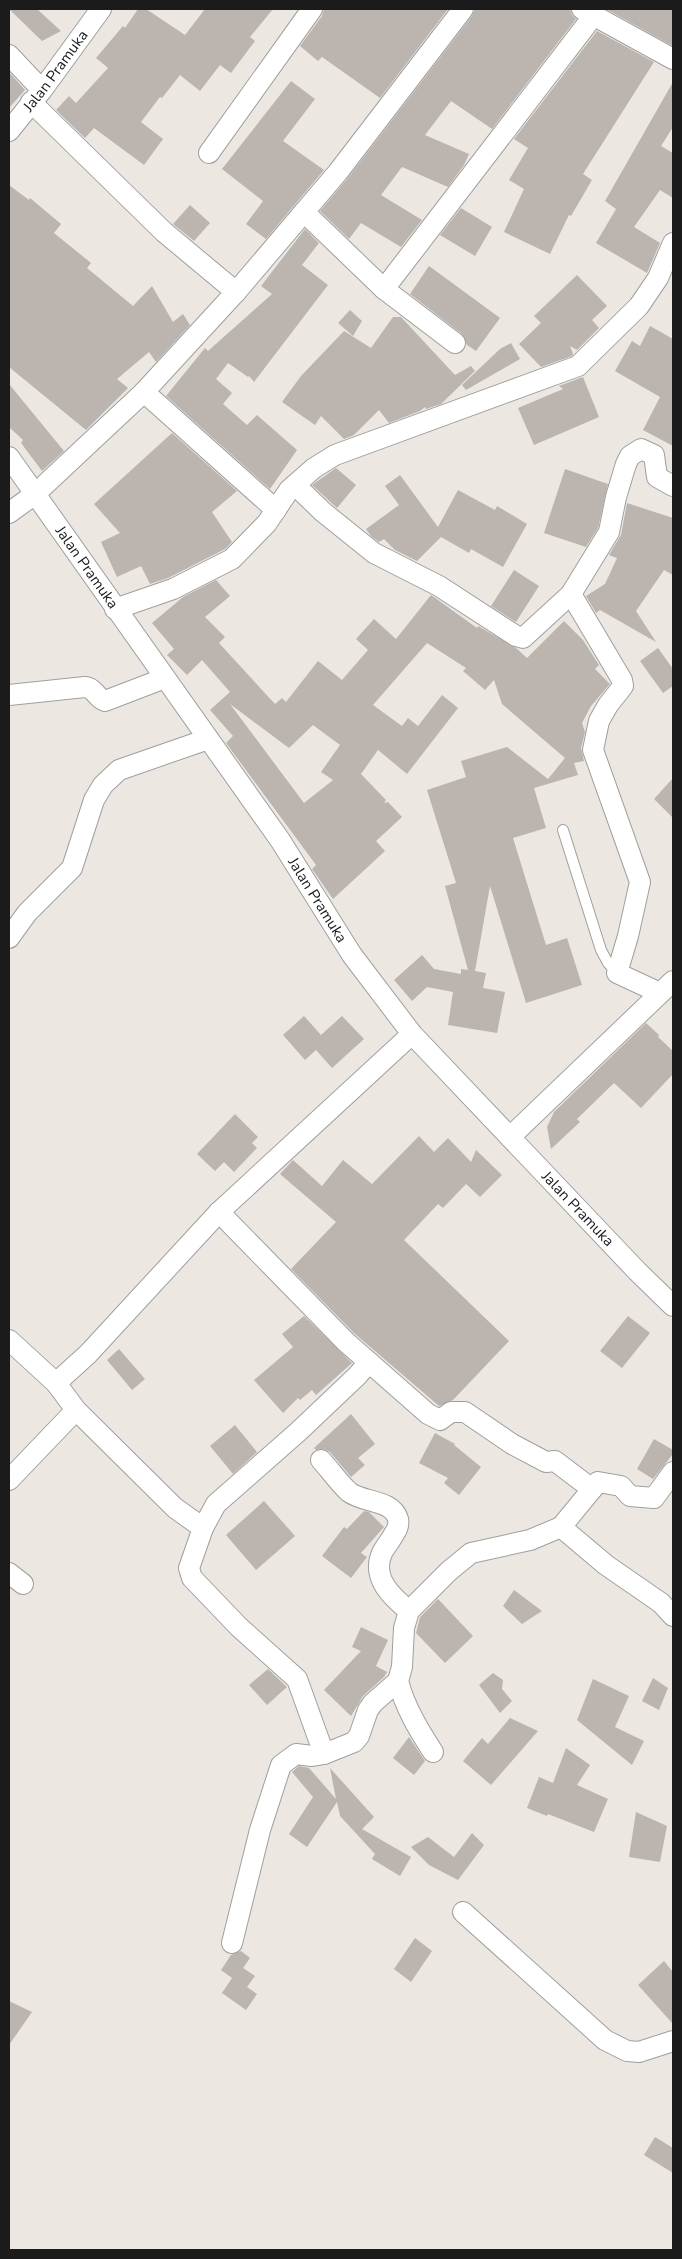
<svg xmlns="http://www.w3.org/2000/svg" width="682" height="2259" viewBox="0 0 682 2259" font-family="'Nunito Sans',sans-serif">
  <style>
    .building { fill: #bcb4ae; fill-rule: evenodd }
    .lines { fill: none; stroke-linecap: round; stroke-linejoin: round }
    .service-casing { stroke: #9f9f9f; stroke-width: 12 }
    .minor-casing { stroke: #9f9f9f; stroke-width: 22 }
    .service { stroke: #fff; stroke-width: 10 }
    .minor { stroke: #fff; stroke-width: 20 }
    .labels { text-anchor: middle; stroke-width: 4; stroke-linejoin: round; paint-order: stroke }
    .street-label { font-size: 15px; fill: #1b1b1b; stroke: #fff }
  </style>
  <rect width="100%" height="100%" fill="#ece8e1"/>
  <g class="building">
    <polygon points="9,9 37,9 61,31 42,41"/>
    <polygon points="138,9 146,9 185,35 205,9 273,9 250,37 255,41 231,73 220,65 200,91 180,75 162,98 160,97 141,122 163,139 144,165 94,128 85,138 56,110 69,96 76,103 108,68 96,58 123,26 125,28"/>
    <polygon points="324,9 448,9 380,98 322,57 318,61 300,46 322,16"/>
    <polygon points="475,9 570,9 572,15 576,19 492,129 451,101 425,135 469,154 464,165 448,187 402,167 381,195 422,220 401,247 361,223 349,239 320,211 347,179 472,16"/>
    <polygon points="606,9 673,9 673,46"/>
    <polygon points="597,31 654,62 583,174 592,180 571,216 569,215 550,254 504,232 524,189 509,180 528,148 514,139"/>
    <polygon points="9,72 25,90 9,108"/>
    <polygon points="291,81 315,99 283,141 324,170 266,239 246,224 263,201 222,169"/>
    <polygon points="673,82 673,127 661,146 673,153 673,198 660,190 634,227 660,243 647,273 596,243 616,209 605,201"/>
    <polygon points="9,185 29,200 30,198 61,224 54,233 91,263 87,268 133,306 152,286 173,322 183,314 190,325 156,362 149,352 117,379 128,388 86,430 9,367"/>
    <polygon points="190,205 210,223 194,241 173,224"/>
    <polygon points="461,208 492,227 475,256 440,235"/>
    <polygon points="305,229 319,243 302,265 328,285 254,382 249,376 248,377 228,363 216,379 232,393 223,404 247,425 257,415 297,450 270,489 166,396 205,348 208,351 272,294 261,286"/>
    <polygon points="429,266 500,318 476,351 467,345 462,334 410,294"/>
    <polygon points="577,275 607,306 592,320 599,328 577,350 570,346 573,354 572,356 541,367 519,344 541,323 534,316"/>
    <polygon points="350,310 362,321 353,336 338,323"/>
    <polygon points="393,317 401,317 455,375 471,366 475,371 441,404 426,409 425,407 420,411 389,423 379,410 354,435 344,439 321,416 315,425 282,402 301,376 344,331 371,348"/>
    <polygon points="650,326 673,339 673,446 643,430 660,397 615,371 632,341 640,346"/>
    <polygon points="511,343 520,359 466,390 462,385 500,349"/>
    <polygon points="583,377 599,417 534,445 518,408 563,389 559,386"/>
    <polygon points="9,384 64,451 42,471 21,443 23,440 9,427"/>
    <polygon points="172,433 237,491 212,512 232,542 225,549 168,578 150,584 141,566 117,577 101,542 120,533 94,504"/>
    <polygon points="336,468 356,485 337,508 312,485"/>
    <polygon points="565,469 608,484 598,528 586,547 544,533"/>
    <polygon points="400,475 438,527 458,490 495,510 497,506 527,524 503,567 471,549 469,553 441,537 417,561 395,550 384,539 379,542 371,536 366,529 399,505 385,486"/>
    <polygon points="627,503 673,518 673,575 664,570 636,611 656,642 600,610 596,613 586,596 605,584 617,558 609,555 621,535"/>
    <polygon points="514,570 539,586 516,622 491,606"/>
    <path d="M 216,580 L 230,596 L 205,617 L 225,637 L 219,643 L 275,704 L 282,698 L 286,702 L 318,661 L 342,680 L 368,650 L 356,639 L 374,619 L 396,639 L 431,595 L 477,628 L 478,626 L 516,648 L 527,658 L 564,621 L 583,640 L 599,665 L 595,669 L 610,684 L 591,706 L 582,723 L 585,732 L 581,748 L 584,761 L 574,763 L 578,775 L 534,788 L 546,828 L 513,838 L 546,945 L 567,938 L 582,985 L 526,1003 L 490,886 L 475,971 L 486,973 L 483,988 L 505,992 L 497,1033 L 448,1025 L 453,992 L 427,987 L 412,1001 L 394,980 L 422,955 L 434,969 L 461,974 L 461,969 L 468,970 L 445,886 L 456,883 L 427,790 L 466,777 L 461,761 L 507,747 L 548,779 L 565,758 L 502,704 L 494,680 L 485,690 L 463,671 L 466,668 L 427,643 L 373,705 L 402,726 L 408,718 L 418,726 L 442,695 L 458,708 L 407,774 L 378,750 L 361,774 L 386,800 L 384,803 L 388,802 L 402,817 L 376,841 L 385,851 L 333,899 L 312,869 L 316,865 L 226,743 L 233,736 L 210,710 L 230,692 L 202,660 L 187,675 L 167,655 L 174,649 L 152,623 L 183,597 ZM 230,704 L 289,748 L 313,725 L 340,745 L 321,772 L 333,780 L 304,803 Z"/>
    <polygon points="658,648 673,669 673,686 663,693 640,661"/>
    <polygon points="673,778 673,818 654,799"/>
    <polygon points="304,1016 321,1035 342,1016 364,1039 332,1068 316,1050 305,1060 283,1035"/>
    <polygon points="646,1023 659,1035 658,1037 673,1051 673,1074 641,1108 614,1083 577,1119 580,1122 551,1149 547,1127 554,1112"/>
    <polygon points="235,1114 258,1137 252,1143 257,1148 234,1172 224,1162 215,1171 197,1154"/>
    <polygon points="419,1136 434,1152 448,1138 471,1162 476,1150 502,1175 480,1197 466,1184 443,1208 438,1204 404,1240 509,1341 453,1400 439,1406 354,1333 291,1269 336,1222 280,1174 293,1160 322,1186 343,1160 372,1184"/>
    <polygon points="304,1316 352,1363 316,1395 312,1390 300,1400 298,1398 283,1413 254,1380 293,1347 282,1334"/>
    <polygon points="628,1316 650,1333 622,1368 600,1351"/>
    <polygon points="119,1349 145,1379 132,1390 107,1360"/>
    <polygon points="351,1414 375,1444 358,1458 365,1465 351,1477 330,1452 324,1449 316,1450 314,1448"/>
    <polygon points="235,1425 257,1452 233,1474 210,1446"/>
    <polygon points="435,1433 455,1444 454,1445 481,1467 459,1495 444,1483 448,1478 419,1463"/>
    <polygon points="654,1439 673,1450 673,1454 653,1479 637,1469"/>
    <polygon points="264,1501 295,1536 256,1570 226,1535"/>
    <polygon points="364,1511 369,1512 384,1527 361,1553 367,1557 351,1578 322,1556 344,1527 347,1529"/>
    <polygon points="514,1590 542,1611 522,1624 503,1606"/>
    <polygon points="438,1599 473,1636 445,1663 416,1633 420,1617"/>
    <polygon points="361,1627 388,1640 376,1666 387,1672 384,1677 363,1696 351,1716 324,1690 361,1651 352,1647"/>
    <polygon points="268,1669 287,1687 267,1705 249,1685"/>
    <polygon points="493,1673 503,1680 502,1689 512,1701 500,1713 479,1685"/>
    <polygon points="653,1678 668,1688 659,1710 642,1701"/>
    <polygon points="593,1679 629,1696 615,1727 644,1741 632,1765 577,1720"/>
    <polygon points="510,1718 538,1731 491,1785 463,1761 482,1738 488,1744"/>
    <polygon points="409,1737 425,1761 414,1775 393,1758"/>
    <polygon points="566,1748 590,1765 577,1785 608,1799 594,1832 548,1814 547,1816 527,1808 539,1777 553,1783"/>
    <polygon points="299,1766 309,1768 336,1799 330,1768 374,1817 362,1829 411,1857 400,1876 372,1859 375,1854 340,1816 337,1802 307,1847 289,1834 313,1797 292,1772"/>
    <polygon points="636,1812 667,1826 660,1862 629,1857"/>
    <polygon points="472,1833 484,1845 458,1880 429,1865 411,1847 428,1837 454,1857"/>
    <polygon points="415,1938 432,1951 411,1982 394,1969"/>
    <polygon points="241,1951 250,1958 243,1968 255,1976 247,1987 257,1994 246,2010 222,1993 232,1978 221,1970 231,1955"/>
    <polygon points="664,1961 673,1972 673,2024 638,1985"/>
    <polygon points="9,2001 32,2012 9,2045"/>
    <polygon points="655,2137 673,2148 673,2173 644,2155"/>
  </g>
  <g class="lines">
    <defs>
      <polyline id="service" points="563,830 601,950 608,963 617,973"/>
      <g id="minor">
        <polyline points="582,9 673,59"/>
        <polyline points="9,55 42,90"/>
        <polyline points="31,102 164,232 236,292"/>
        <path id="s1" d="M 9,131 L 42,90 L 101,9"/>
        <polyline points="209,153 312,9"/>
        <polyline points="304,212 384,289 455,343"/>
        <polyline points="384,289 594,15"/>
        <polyline points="144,392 276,510"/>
        <path id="s2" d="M 9,457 L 280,840 L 352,955 L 412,1034 L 637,1271 L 673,1306"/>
        <polyline points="295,485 323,512 374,553 439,586 516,636 523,638 571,594 609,532 616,497 626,464 630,456 641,449 654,455 657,477 673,486"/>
        <polyline points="9,513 35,494 144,392 236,292 338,172 463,9"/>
        <polyline points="571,594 622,680 623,686 620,690 608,705 599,721 593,750 640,882 628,936 617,973 660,993"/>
        <polyline points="115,609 173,589 232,559 267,523 289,490 314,468 335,455 578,366 639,306 658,278 673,243"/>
        <path d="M 9,695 L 85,687 C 95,688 97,699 105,701 L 165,678"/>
        <polyline points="9,938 27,913 72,868 94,800 103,785 119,770 208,739"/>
        <polyline points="510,1137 673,981"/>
        <polyline points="219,1212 346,1342 428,1414 440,1420 451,1412 465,1412 512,1444 546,1462 555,1461 592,1489"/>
        <polyline points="9,1340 56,1383"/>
        <polyline points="369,1362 357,1376 299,1431 216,1504 203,1528 175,1508 76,1410 56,1383 88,1354 219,1212 412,1034"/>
        <path d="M 321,1460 C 330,1470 339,1483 349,1492 C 363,1503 392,1499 398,1519 C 399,1524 397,1530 394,1534 C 391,1540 385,1547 382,1553 C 371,1578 392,1597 409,1611"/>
        <polyline points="9,1480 76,1410"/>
        <polyline points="561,1527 598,1482 621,1486 630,1496 654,1498 673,1472"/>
        <polyline points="203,1528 189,1568 192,1578 239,1627 297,1679 324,1754"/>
        <polyline points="9,1573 23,1584"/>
        <path d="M 398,1681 C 405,1707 418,1729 433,1752"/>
        <polyline points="463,1912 605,2040 627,2051 639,2052 673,2041"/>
        <polyline points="232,1943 260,1830 281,1765 296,1754 312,1756 324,1754 354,1742 359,1736 368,1710 373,1703 398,1681 402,1667 404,1628 409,1611 449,1571 471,1553 530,1540 561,1527 606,1565 661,1603 673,1616"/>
      </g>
    </defs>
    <use href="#service" class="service-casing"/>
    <use href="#minor" class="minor-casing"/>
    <use href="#service" class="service"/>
    <use href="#minor" class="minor"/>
  </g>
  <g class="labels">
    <g class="street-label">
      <text dy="5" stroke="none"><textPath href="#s1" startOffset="76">Jalan Pramuka</textPath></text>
      <text dy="5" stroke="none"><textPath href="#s2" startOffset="135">Jalan Pramuka</textPath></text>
      <text dy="5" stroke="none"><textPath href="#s2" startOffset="540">Jalan Pramuka</textPath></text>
      <text dy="5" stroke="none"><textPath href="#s2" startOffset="945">Jalan Pramuka</textPath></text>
    </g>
  </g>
  <rect width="682" height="2259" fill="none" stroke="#1b1b1b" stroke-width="20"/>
</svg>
